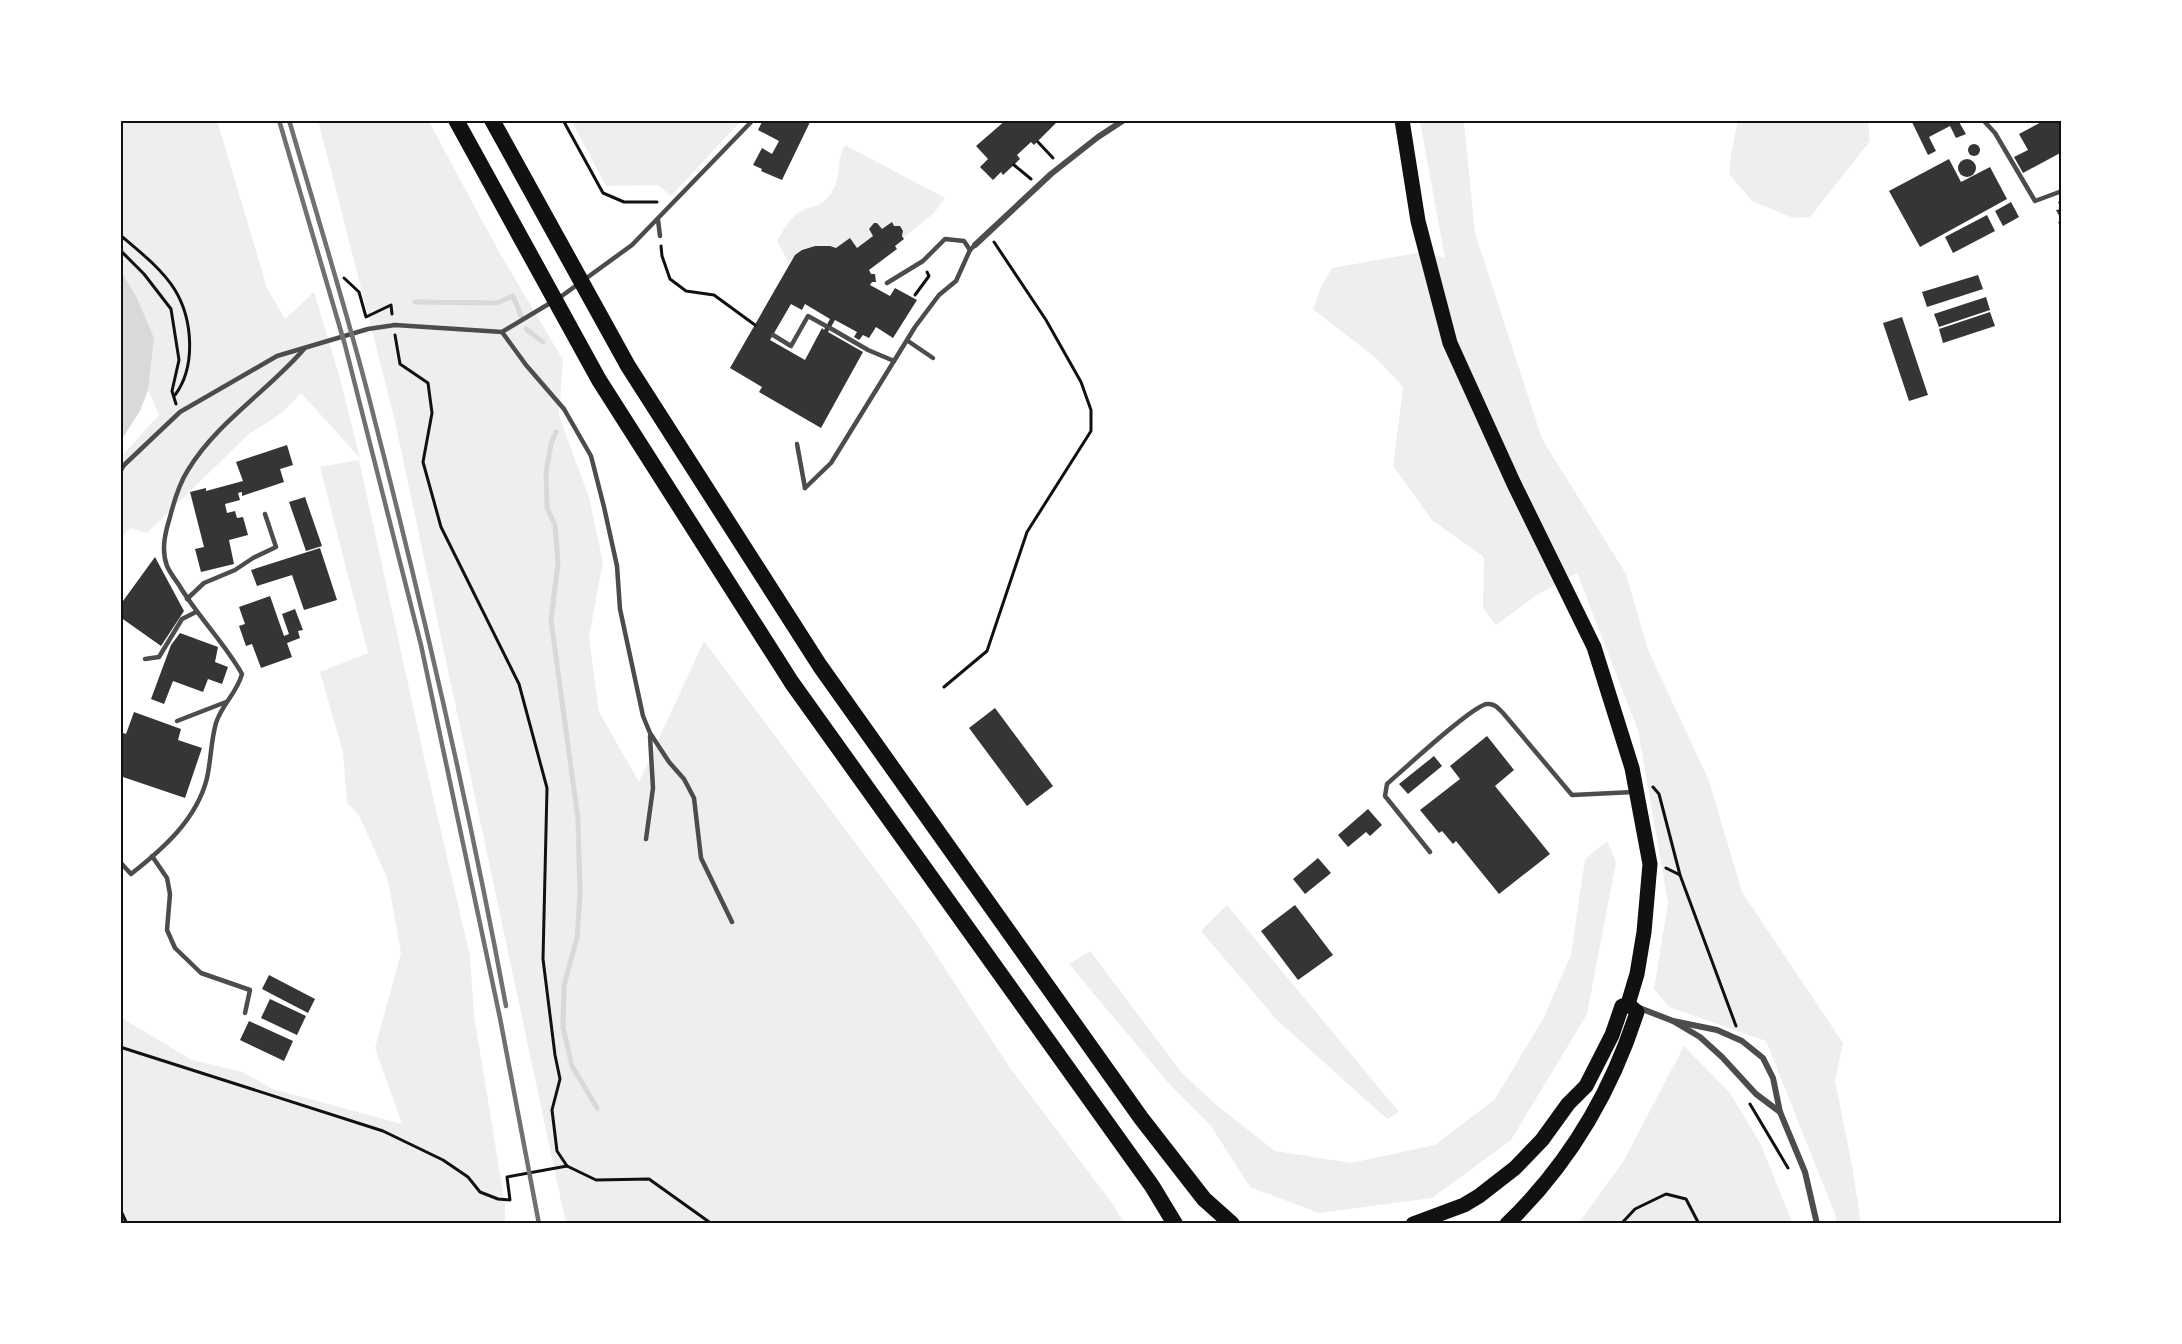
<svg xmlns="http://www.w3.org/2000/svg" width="2182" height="1344" viewBox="0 0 2182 1344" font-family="'Public Sans',sans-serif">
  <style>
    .green { fill: #eee }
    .water { fill: #d9d9d9 }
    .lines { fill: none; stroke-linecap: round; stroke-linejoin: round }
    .stream { stroke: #d9d9d9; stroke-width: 5 }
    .building { fill: #353535; fill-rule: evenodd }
    .path { stroke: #111; stroke-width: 3 }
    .service { stroke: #4c4c4c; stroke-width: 4.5 }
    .minor { stroke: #4c4c4c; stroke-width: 6 }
    .primary { stroke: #111; stroke-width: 15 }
    .trunk { stroke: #111; stroke-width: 16 }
    .rail { stroke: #707070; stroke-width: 4.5 }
    .neatline { fill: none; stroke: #111; stroke-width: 2 }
  </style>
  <rect width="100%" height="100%" fill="#fff"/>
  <g class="green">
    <polygon points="120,120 217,120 267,288 285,319 314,292 339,375 360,458 301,393 283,412 249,434 147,533 130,528 120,540 120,458 159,415 148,390 150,370 136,296 120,269"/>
    <polygon points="318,120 428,120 498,250 563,360 559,416 589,497 603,562 589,637 599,712 639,782 704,641 914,921 1010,1068 1112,1203 1125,1224 566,1224 394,417"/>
    <polygon points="571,120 742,120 671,196 658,185 606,186"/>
    <polygon points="1738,120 1868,120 1870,141 1810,217 1793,218 1752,201 1729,174 1731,155"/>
    <polygon points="1420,122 1464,122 1475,233 1542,439 1626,574 1648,650 1709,781 1742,892 1843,1043 1835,1081 1852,1165 1861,1224 1837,1224 1835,1214 1766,1041 1669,1007 1654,989 1668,903 1638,730 1577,573 1537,595 1496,625 1483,608 1484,557 1432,520 1393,466 1403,387 1376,358 1313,309 1321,287 1332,268 1423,252 1445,258"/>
    <path d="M 845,145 L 945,198 L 934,213 L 903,238 L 903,231 L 900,226 L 894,226 L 891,222 L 882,229 L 877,223 L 874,223 L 869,229 L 873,236 C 869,239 863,244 858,247 C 835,258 816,229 789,263 L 777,241 C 785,228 790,216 805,209 C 810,207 818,206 823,202 C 845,183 834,164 845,145 Z"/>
    <polygon points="359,460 430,784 470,956 474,1015 505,1204 505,1224 120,1224 120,1017 192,1060 242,1072 273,1089 402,1124 375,1048 401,953 388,880 359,815 347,803 343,752 320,672 368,653 320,467"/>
    <polygon points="1607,841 1616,862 1587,1014 1511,1140 1432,1198 1319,1213 1250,1187 1211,1126 1171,1086 1069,964 1090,951 1182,1073 1215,1104 1275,1151 1351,1163 1435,1145 1495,1099 1544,1017 1571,955 1585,859"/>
    <polygon points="1227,905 1399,1112 1387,1119 1277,1020 1201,931"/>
    <polygon points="1684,1046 1730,1093 1760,1143 1793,1224 1578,1224 1623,1162"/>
  </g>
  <polygon class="water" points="120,269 136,296 154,338 148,390 140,411 120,442"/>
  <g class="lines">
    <g class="stream">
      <polyline points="415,302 497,303 513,296 521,316"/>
      <polyline points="526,329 543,342"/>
      <polyline points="556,432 551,444 546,472 547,508 555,525 558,563 551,620 578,819 580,895 577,938 564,985 563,1027 572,1066 597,1108"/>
    </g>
  </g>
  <g class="building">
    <polygon points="763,120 811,120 782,180 761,171 762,169 753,165 762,148 772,154 779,141 758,130"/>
    <polygon points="1006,120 1059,120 1034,145 1031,142 1017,155 1020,159 1003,175 1001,172 993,180 980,167 988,159 976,146"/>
    <polygon points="1911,120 1963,120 1959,122 1966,134 1956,138 1950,126 1929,137 1936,151 1928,155"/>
    <polygon points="2045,120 2062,120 2062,152 2023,173 2014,157 2028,150 2019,134"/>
    <circle cx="1974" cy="150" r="6"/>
    <polygon points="1949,159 1961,182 1990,167 2007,199 1920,247 1889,191"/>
    <circle cx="1967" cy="168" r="9"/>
    <polygon points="2062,201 2062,230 2058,222 2062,221 2056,210 2061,209 2058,202"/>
    <polygon points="2011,202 2019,217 2003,226 1995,211"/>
    <polygon points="1987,215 1995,231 1953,253 1945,237"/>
    <path d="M 892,222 L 894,226 L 900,226 L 903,231 L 902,236 L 904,239 L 895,246 L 897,249 L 869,270 L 871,274 L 875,274 L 876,282 L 872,282 L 870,285 L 890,296 L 895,288 L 917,300 L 893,338 L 876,327 L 869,338 L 863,335 L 859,340 L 854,337 L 857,332 L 835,320 L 828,332 L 863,352 L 821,428 L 759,392 L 762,387 L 730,368 L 795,255 L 802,250 L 815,246 L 830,246 L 836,248 L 850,238 L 857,248 L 873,236 L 869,229 L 874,223 L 877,223 L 882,229 ZM 791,304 L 802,310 L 805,304 L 830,319 L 824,330 L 822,328 L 805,360 L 770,340 Z"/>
    <polygon points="1978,275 1983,289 1927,307 1922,292"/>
    <polygon points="1986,297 1990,310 1939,327 1934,314"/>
    <polygon points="1990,312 1995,326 1943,343 1939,329"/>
    <polygon points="1902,317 1928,395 1909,401 1883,323"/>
    <polygon points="287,445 293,465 280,469 284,482 242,496 242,492 238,493 240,500 225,504 227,513 235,511 237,518 243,517 248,535 229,540 234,564 201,572 195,549 204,547 190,492 206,488 206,491 243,481 236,462"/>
    <polygon points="305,497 322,546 306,551 289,502"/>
    <polygon points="320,548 337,600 304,610 292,575 257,586 251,570"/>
    <polygon points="155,557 184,611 161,646 120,617 120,598 123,601"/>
    <polygon points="270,596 284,636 289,634 282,614 295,609 303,630 298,631 300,638 287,643 292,657 261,668 252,644 246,646 239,626 245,624 239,607"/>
    <polygon points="180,633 218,647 215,662 228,667 222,684 208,679 203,692 173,681 164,704 151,699 171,645"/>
    <polygon points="995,708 1053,786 1027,806 969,728"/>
    <polygon points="134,712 181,729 178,740 202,748 185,798 120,776 120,732 126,734"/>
    <polygon points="1487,736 1514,770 1495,786 1550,854 1499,894 1456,841 1453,844 1442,831 1439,833 1420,810 1460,779 1450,766"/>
    <polygon points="1434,756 1442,766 1408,794 1399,784"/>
    <polygon points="1368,809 1382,825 1370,836 1366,832 1348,847 1338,835"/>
    <polygon points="1318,858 1331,873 1305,894 1293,879"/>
    <polygon points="1295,905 1333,955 1298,980 1261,931"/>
    <polygon points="269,975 315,999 308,1013 262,989"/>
    <polygon points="270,999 306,1016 297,1035 261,1018"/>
    <polygon points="249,1021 293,1041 284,1061 240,1040"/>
  </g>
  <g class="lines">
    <g class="path">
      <polyline points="563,120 603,193 624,202 657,202"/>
      <polyline points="1038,142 1053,158"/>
      <polyline points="1014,165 1031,179"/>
      <path d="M 120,235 C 139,251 162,269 175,290 C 193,320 196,367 175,395"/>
      <polyline points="661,246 662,256 670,279 686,291 714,295 755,325"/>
      <polyline points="120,250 144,274 171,309 179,360 172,391 176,404"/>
      <polyline points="344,278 359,292 366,317 391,305 392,314"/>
      <polyline points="915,295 929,276 927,272"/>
      <polyline points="395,335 400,364 428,383 432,413 423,462 441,527 519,684 547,788 543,959 555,1055 560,1079 552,1110 557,1151 567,1166"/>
      <polyline points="944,687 987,651 1027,532 1091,431 1091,410 1081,382 1046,320 994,242"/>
      <polyline points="1653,787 1659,794 1680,875 1736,1026"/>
      <polyline points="1666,868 1680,875"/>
      <polyline points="120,1047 383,1131 443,1160 468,1177 480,1192 498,1199 510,1200 507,1177 567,1166 596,1180 649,1179 712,1224"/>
      <polyline points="1750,1104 1788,1168"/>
      <polyline points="120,1209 127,1224"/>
      <polyline points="1621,1224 1635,1209 1666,1194 1686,1199 1699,1224"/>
    </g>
    <g class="service">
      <polyline points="1983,120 1995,133 2035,201 2062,191"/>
      <polyline points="658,220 660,236"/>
      <polyline points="887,283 923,261 945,239 964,241 970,250"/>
      <polyline points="559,298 632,245 753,120"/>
      <polyline points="830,328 868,350 894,361"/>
      <polyline points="502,332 526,365 564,409 591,456 604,507 617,566 620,609 643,716 650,733 669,762 684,779 694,798 701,858 732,922"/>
      <polyline points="773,335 791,346 808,316 826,326"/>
      <polyline points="908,341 933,358"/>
      <polyline points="797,444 805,488"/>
      <polyline points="122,467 180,412 277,356 368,329 395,325 502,332 552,302"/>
      <polyline points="805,488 831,463 915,327 939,295 956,281 970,250 975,245"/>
      <polyline points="187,599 204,583 235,570 253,558 276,547 265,514"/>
      <polyline points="145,659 159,657 182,619 196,612"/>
      <polyline points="177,721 226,702"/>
      <polyline points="646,839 653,788 650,736"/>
      <path d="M 1430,852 L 1385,796 L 1387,784 C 1402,771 1473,705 1487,704 C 1494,703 1498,708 1503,713 L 1572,795 L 1634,792"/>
      <polyline points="152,856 167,878 170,894 167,930 175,948 201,973 250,990 245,1013"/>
      <path d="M 120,862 L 131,874 C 163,849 197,819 207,778 C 211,760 211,740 216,723 C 222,704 237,693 242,674 C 224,642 198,617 179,585 C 175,579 170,573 167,566 C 161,550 165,533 170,517 C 174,501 179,484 188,470 C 217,422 268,391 304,349"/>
    </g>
    <g class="minor">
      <polyline points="975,245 1051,174 1098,137 1124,120"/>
      <polyline points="120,470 122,467"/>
      <polyline points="1637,1007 1673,1021 1700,1037 1722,1057 1756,1094 1780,1112"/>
      <polyline points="1673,1021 1717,1030 1742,1041 1763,1058 1773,1078 1780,1112 1805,1172 1817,1224"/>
    </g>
    <g class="primary">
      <polyline points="1402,120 1418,221 1450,343 1514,484 1594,647 1632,768 1650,864 1644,932 1637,974 1628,1004 1622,1006 1612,1035 1586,1086 1568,1104 1542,1140 1515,1168 1479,1196 1464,1205 1413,1224"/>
      <path d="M 1507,1224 C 1568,1165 1611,1093 1637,1012 L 1628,1004"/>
    </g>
    <g class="trunk">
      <polyline points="456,120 599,380 792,683 1152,1186 1175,1224"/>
      <polyline points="492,120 628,366 820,666 1141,1118 1204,1199 1232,1224"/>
    </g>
    <g class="rail">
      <polyline points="279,120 345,345 421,645 500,1018 539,1224"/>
      <path d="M 289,120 C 316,212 345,305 369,398 C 421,599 468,801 506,1006"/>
    </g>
  </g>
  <rect width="2182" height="1344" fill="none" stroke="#ffffff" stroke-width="243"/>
  <rect x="122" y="122" width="1938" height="1100" class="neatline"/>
</svg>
